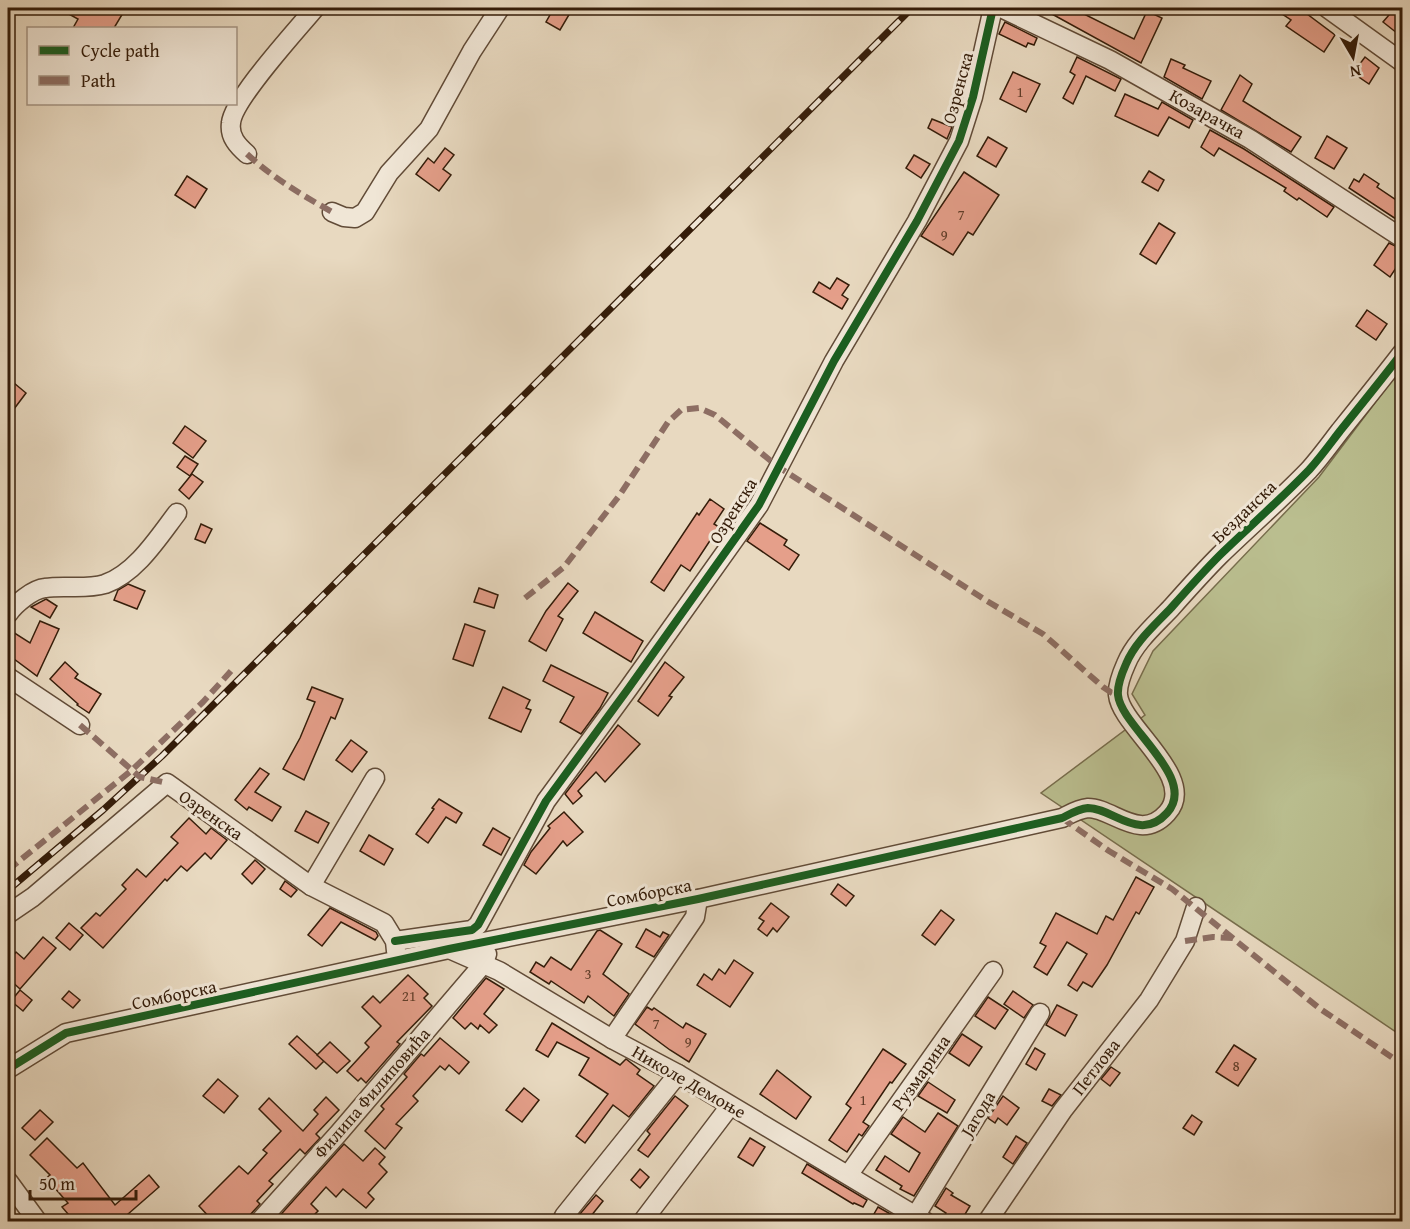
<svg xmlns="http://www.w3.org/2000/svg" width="1410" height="1229" viewBox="0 0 1410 1229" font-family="'Gentium Book Plus',serif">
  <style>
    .green { fill: #babe8f; stroke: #776d4c; stroke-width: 1.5 }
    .building { fill: #e59f8a; stroke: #341c09; stroke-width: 1.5 }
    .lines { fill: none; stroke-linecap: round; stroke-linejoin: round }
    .minor-casing { stroke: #614b37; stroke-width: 21 }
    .minor { stroke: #f0e6d6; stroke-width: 18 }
    .rail-casing { stroke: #341c09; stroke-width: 7 }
    .rail { stroke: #f0e6d6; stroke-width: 4.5; stroke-dasharray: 14; stroke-linecap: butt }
    .quiet { stroke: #8d6e63; stroke-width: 6; stroke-dasharray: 12 6; stroke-linecap: butt }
    .cycleway-casing { stroke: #f0e6d6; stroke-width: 11 }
    .cycleway { stroke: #1b5e20; stroke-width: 8 }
    .labels { text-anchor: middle; stroke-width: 6; stroke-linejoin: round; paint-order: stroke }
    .number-label { font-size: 15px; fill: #603d29 }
    .street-label { font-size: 18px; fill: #341c09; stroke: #f0e6d6 }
  </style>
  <rect width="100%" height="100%" fill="#e8d9c0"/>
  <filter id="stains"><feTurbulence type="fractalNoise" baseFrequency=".00333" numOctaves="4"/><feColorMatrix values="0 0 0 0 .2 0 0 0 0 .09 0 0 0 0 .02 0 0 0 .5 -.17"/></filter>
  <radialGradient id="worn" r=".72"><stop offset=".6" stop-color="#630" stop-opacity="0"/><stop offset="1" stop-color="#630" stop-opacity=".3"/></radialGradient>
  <polygon class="green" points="1402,367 1402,1036 1041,793 1145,715 1132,694 1153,651 1319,477"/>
  <g class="building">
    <polygon points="58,8 126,8 114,28 73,28 78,19"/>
    <polygon points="554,8 573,8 560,30 546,22"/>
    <polygon points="1041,8 1072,8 1134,39 1147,11 1162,18 1141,63"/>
    <polygon points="1273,8 1299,8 1335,35 1324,52 1286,26 1291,20"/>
    <polygon points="1378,8 1402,8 1402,37 1383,22 1389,15"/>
    <polygon points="1005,22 1037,38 1034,45 1028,43 1026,47 999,34"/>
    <polygon points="1077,57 1121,79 1115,91 1086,76 1073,104 1063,98 1075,75 1070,72"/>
    <polygon points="1365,57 1379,68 1369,84 1353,73"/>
    <polygon points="1171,59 1185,65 1183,68 1211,81 1202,99 1164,77"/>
    <polygon points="1013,72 1040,84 1026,112 1000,99"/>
    <polygon points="1240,75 1252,84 1243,101 1301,137 1291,152 1221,110"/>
    <polygon points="1125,94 1158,109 1162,102 1193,120 1189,128 1169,117 1158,136 1115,116"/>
    <polygon points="932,119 952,127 947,139 928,128"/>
    <polygon points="1210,130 1244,149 1334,207 1327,217 1299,198 1297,200 1284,191 1286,188 1219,148 1214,156 1201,147"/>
    <polygon points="1327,136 1347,148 1334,169 1315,158"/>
    <polygon points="988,137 1007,148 996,167 977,156"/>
    <polygon points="445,148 454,155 443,169 451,175 439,191 416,174 428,158 434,163"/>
    <polygon points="914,155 930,164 921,178 906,168"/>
    <polygon points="1149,171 1164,180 1158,191 1142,182"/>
    <polygon points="964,172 999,195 973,235 968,232 953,255 921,236"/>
    <polygon points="1364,174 1379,184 1377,187 1402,204 1402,223 1349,188 1354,179 1359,182"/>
    <polygon points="187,176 207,189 195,208 175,195"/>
    <polygon points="1159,223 1175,233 1156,264 1140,254"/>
    <polygon points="1389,243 1402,249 1402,259 1390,277 1374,265"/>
    <polygon points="837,278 849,285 842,295 848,299 842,309 813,292 819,282 830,289"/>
    <polygon points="1367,310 1387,324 1376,340 1356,326"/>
    <polygon points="8,378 26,393 8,417"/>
    <polygon points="185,426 206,441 193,458 173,443"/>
    <polygon points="185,456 198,464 190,476 177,467"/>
    <polygon points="192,474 203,482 189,499 179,490"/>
    <polygon points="710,499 724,509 714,524 719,527 690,571 681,565 664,591 651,582 697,513 699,515"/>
    <polygon points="760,523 787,540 784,545 799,555 789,570 747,541"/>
    <polygon points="201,524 212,529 205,543 195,539"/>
    <polygon points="568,583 578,591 558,616 563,619 546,651 529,641 546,611"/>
    <polygon points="128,584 145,591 137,609 114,600 118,590"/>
    <polygon points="479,588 498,595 494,608 474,602"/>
    <polygon points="46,599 57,606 50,618 31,607"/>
    <polygon points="595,612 643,641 631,662 583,633"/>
    <polygon points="40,621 59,629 37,676 14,659 8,666 8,640 13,632 30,643"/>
    <polygon points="465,624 485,631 473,666 453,659"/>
    <polygon points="65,662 78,674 75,678 101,694 89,713 77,705 78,704 50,679"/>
    <polygon points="665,662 684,677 669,696 672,697 658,716 638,701"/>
    <polygon points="551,665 608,693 600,708 581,734 560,722 574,697 543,681"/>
    <polygon points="312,687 343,699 335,719 331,717 304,780 283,769 300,738 315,702 307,699"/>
    <polygon points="503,687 530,700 526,708 531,710 521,732 489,718"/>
    <polygon points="618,725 640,744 605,782 596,772 578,791 582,796 573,804 565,794"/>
    <polygon points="351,740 367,752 352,772 336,760"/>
    <polygon points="260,768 269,774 255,792 281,807 272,821 249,807 247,810 235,800"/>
    <polygon points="439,799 462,813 456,823 446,817 428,843 416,834 434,809 432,808"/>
    <polygon points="306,811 329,823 318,843 295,831"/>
    <polygon points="564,812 583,832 567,846 563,841 536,874 524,865 531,852 550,828 548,826"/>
    <polygon points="189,818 206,834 211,828 227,840 211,859 205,853 187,871 181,866 167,881 165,879 103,948 81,928 96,913 100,916 126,889 122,885 137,869 146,877 178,843 171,837"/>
    <polygon points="493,828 510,838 501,855 483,845"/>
    <polygon points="369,835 393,849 384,865 360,851"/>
    <polygon points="255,860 265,869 252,884 242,874"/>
    <polygon points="1136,877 1154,887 1139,914 1136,912 1107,965 1092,987 1083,982 1077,991 1068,985 1087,954 1067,942 1047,975 1034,967 1046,946 1040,943 1056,913 1097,934 1106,916 1113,920"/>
    <polygon points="285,881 297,890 291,897 280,889"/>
    <polygon points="838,884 854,896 846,906 831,894"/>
    <polygon points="771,903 789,917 777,932 773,928 767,936 758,929 764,921 759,918"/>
    <polygon points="330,908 376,932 378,936 375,940 341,922 322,946 308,935"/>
    <polygon points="941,910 954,920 935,945 922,935"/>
    <polygon points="69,923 83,935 70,950 56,938"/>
    <polygon points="646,929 660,937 663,932 669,935 654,957 636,947"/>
    <polygon points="600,930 622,944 603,974 629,994 614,1016 588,996 584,1003 551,981 549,984 530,972 536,962 544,967 551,957 571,970 597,931"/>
    <polygon points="43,937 56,948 20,989 8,978 8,962 16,952 24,959"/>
    <polygon points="734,960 753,973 730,1007 697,985 704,974 712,980 719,969 725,974"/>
    <polygon points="408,975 428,994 424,998 432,1006 397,1042 400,1044 366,1083 361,1078 358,1081 347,1071 369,1047 365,1043 381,1026 362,1007 373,996 380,1003"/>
    <polygon points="486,978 504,989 484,1014 497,1025 489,1033 480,1025 478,1029 471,1023 465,1029 453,1018"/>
    <polygon points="20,990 32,1000 23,1011 11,1001"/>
    <polygon points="69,991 80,1000 73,1008 62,999"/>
    <polygon points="1013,991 1033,1005 1024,1018 1004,1004"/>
    <polygon points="988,997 1008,1010 995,1029 975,1016"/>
    <polygon points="1057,1005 1077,1015 1065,1036 1046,1025"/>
    <polygon points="647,1007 652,1010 654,1008 683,1028 686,1023 706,1034 689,1062 670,1050 635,1024"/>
    <polygon points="552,1023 620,1065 626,1059 640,1070 637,1074 654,1086 629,1117 613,1105 585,1143 576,1136 608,1094 579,1075 589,1058 557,1042 548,1057 536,1050"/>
    <polygon points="962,1034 982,1047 969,1066 949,1053"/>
    <polygon points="297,1036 324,1061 316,1069 289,1044"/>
    <polygon points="440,1038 469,1062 459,1074 449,1065 445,1070 440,1066 413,1096 418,1101 396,1124 402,1128 385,1149 365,1131 384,1109 381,1106 407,1077 404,1074 421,1054 424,1056"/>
    <polygon points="330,1042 350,1061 337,1073 317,1055"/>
    <polygon points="1234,1045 1256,1059 1238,1086 1216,1072"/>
    <polygon points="1035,1048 1045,1054 1036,1070 1026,1064"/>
    <polygon points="883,1049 906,1064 892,1083 890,1082 863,1122 869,1126 862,1136 859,1134 847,1152 829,1140 851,1108 846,1104"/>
    <polygon points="1111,1067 1120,1073 1110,1086 1101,1079"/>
    <polygon points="777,1070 811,1097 796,1119 760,1094"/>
    <polygon points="218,1079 238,1096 224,1113 203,1096"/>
    <polygon points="928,1082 955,1100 947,1113 918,1096"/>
    <polygon points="524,1088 539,1100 522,1122 506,1110"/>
    <polygon points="1049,1089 1061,1095 1052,1106 1042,1101"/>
    <polygon points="675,1096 688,1106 648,1157 638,1150 650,1134 647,1131"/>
    <polygon points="1003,1096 1019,1108 1007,1125 998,1118 995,1123 988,1118"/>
    <polygon points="326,1097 339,1110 316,1134 320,1138 305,1154 300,1149 269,1181 273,1184 257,1201 260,1204 250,1215 248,1221 213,1221 199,1206 239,1166 248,1174 267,1153 263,1150 281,1131 259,1109 269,1098 303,1131 318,1114 314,1110"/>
    <polygon points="40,1110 53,1122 35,1140 22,1128"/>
    <polygon points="938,1113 958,1126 914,1196 900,1189 902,1186 876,1170 885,1156 909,1172 920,1153 891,1134 903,1117 925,1132"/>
    <polygon points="1192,1115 1202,1122 1194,1135 1183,1128"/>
    <polygon points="1016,1136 1027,1143 1013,1164 1003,1157"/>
    <polygon points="47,1138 77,1168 83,1163 115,1205 149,1175 159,1187 120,1221 74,1221 62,1207 68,1203 46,1178 50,1175 30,1155"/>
    <polygon points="750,1138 765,1147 753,1166 738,1157"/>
    <polygon points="344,1144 363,1161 375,1148 385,1157 379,1164 387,1172 368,1193 374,1199 366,1208 343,1189 336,1197 326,1187 311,1204 318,1211 308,1221 275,1221"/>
    <polygon points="807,1164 867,1200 863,1207 854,1203 853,1204 802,1173"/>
    <polygon points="640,1169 649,1177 640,1188 631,1180"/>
    <polygon points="946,1188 953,1193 951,1195 970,1206 961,1221 957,1221 945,1215 946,1213 935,1206"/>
    <polygon points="596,1195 603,1201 587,1221 574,1221"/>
    <polygon points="878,1207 903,1221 870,1221"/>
  </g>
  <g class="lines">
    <defs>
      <g id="minor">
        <polyline points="1001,8 1110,60 1250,139 1402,238"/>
        <polyline points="1327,8 1402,62"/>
        <path d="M 247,154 C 238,146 229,137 231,123 C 233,99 297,30 315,8"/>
        <polyline points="332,212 344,217 355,218 365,212 389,173 429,129 472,51 500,8"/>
        <path d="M 8,614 C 15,604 33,589 45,588 C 65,585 85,590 105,584 C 136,573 158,538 177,513"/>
        <polyline points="8,677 80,725"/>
        <polyline points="311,886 375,778"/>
        <polyline points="8,914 33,897 167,783 311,886 384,923 395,941 396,951"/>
        <polyline points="395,941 472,930 478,925 546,801 628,689 759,505 834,361 917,221 959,141 973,97 993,8"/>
        <polyline points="449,949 499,971 612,1039 678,1074 926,1222"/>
        <polyline points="612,1039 695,917 698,899"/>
        <path d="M 8,1069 L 66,1033 L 449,949 L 698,899 L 1062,818 C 1070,814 1078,809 1088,808 C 1113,808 1140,843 1167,813 C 1199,778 1121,727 1118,695 C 1117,685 1122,673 1126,664 C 1135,642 1155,625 1171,608 C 1187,590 1203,572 1220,555 C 1250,526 1281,499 1309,470 C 1320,458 1330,444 1340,431 C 1361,405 1382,379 1402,353"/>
        <polyline points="849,1174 993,971"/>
        <polyline points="8,1181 38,1222"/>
        <polyline points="916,1215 1040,1013"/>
        <polyline points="564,1216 678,1074"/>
        <polyline points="259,1222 338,1134 484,963 487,954"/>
        <polyline points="642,1222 730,1106"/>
        <polyline points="987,1222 1063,1110 1149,1000 1185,941 1196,907"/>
      </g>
    </defs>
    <use href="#minor" class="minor-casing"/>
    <use href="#minor" class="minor"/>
    <defs>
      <polyline id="rail" points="8,890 103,810 162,756 912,8"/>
    </defs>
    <use href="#rail" class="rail-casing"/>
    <use href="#rail" class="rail"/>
    <g class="quiet">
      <path d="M 247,154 C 273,178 302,195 332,212"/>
      <polyline points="525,598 564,567 619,496 668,422 681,410 699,408 715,415 777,466 987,601 1043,634 1103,687 1118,697"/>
      <polyline points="80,725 140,777 167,783"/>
      <polyline points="1062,818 1109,851 1172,889 1319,1008 1402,1064"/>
      <polyline points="8,870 132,770 203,702 231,671"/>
      <polyline points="1185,941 1213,937 1233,938"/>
    </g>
    <defs>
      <g id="cycleway">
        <polyline points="395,941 472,930 478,925 546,801 628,689 759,505 834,361 917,221 959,141 973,97 993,8"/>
        <path d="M 8,1069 L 66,1033 L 449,949 L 698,899 L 1062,818 C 1070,814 1078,809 1088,808 C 1113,808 1140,843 1167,813 C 1199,778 1121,727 1118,695 C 1117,685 1122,673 1126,664 C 1135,642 1155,625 1171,608 C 1187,590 1203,572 1220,555 C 1250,526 1281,499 1309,470 C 1320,458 1330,444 1340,431 C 1361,405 1382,379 1402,353"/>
      </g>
    </defs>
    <use href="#cycleway" class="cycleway-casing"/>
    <use href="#cycleway" class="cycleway"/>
  </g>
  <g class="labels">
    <g class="number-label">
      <text x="1020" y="97">1</text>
      <text x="961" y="220">7</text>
      <text x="944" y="240">9</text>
      <text x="588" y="979">3</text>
      <text x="409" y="1001">21</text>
      <text x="656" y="1029">7</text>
      <text x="688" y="1047">9</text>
      <text x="1236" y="1071">8</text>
      <text x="863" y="1105">1</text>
    </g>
    <g class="street-label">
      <text transform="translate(958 88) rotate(-75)" y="6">Озренска</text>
      <text transform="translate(1207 114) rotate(29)" y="6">Козарачка</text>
      <text transform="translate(733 511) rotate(-58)" y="6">Озренска</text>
      <text transform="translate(1244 512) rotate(-44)" y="6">Безданска</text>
      <text transform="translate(211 815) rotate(35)" y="6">Озренска</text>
      <text transform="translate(649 893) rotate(-11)" y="6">Сомборска</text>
      <text transform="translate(174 995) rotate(-12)" y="6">Сомборска</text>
      <text transform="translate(1096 1067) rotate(-52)" y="6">Петлова</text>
      <text transform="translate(921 1073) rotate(-55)" y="6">Рузмарина</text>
      <text transform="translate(689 1082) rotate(30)" y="6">Николе Демоње</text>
      <text transform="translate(372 1093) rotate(-49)" y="6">Филипа Филиповића</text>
      <text transform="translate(978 1114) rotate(-59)" y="6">Јагода</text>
    </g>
  </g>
  <rect width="1410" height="1229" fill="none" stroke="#e8d9c0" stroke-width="30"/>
  <rect x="9" y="9" width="1392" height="1211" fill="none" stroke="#341c09" stroke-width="3"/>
  <rect x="15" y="15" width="1380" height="1199" fill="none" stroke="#341c09" stroke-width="1.5"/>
  <rect x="27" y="27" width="210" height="78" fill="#f0e6d6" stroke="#a59584" stroke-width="1.5"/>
  <rect x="39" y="46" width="30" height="9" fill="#1b5e20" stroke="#a59584" stroke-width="1.5"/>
  <text x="81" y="57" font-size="18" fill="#341c09">Cycle path</text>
  <rect x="39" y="76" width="30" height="9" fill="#8d6e63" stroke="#a59584" stroke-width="1.5"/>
  <text x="81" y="87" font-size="18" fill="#341c09">Path</text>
  <g transform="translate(1353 57) rotate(170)" stroke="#f0e6d6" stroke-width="4.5" paint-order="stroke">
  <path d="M0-4.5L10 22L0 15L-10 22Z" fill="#341c09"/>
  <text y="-9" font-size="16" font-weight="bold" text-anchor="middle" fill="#341c09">N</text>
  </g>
  <path d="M30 1190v9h106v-9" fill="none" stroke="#341c09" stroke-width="3"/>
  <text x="39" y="1190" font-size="18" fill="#341c09" stroke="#f0e6d6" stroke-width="4.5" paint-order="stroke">50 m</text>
  <rect width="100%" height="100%" filter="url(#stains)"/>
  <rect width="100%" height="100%" fill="url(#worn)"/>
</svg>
